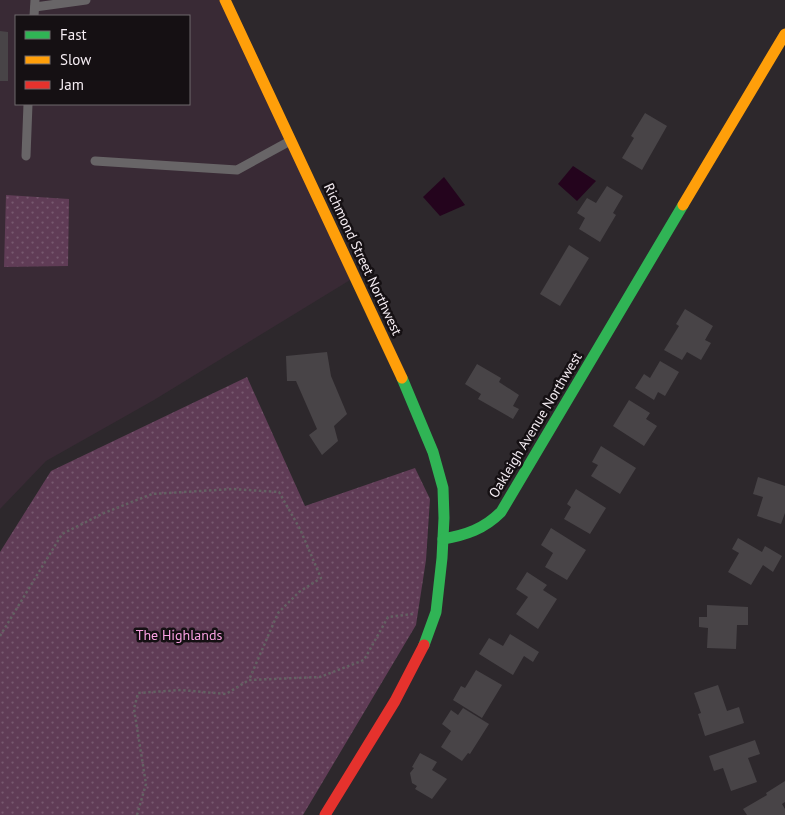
<svg xmlns="http://www.w3.org/2000/svg" width="785" height="815" viewBox="0 0 785 815" font-family="'PT Sans',sans-serif">
  <style>
    .built { fill: #392a35; fill-rule: evenodd }
    .green { fill: url(#green-dots) }
    .water { fill: #24041d }
    .building { fill: #484447 }
    .lines { fill: none; stroke-linecap: round; stroke-linejoin: round }
    .path { stroke: #636062; stroke-width: 2.5; stroke-dasharray: 2.5 2.5; stroke-linecap: butt }
    .lane { stroke: #686567; stroke-width: 9 }
    .fast { stroke: #30b455; stroke-width: 11 }
    .slow { stroke: #ff9f0a; stroke-width: 11 }
    .jam { stroke: #e5322d; stroke-width: 11 }
    .labels { text-anchor: middle; stroke-width: 5; stroke-linejoin: round; paint-order: stroke }
    .street-label { font-size: 14px; fill: #f5edf3; stroke: #151013 }
    .park-label { font-size: 14px; fill: #f9a0e1; stroke: #151013 }
  </style>
  <defs>
    <pattern id="green-dots" width="8" height="8" patternUnits="userSpaceOnUse" patternTransform="scale(1.25)"><rect width="8" height="8" fill="#603c56"/><path d="M2 2h.1M6 6h.1" fill="none" stroke="#77586f" stroke-width="1.8" stroke-linecap="round"/></pattern>
  </defs>
  <rect width="100%" height="100%" fill="#2d282c"/>
  <path class="built" d="M 0,0 L 225,0 L 355,277 L 154,400 L 46,461 L 0,509 ZM 16,16 L 189,16 L 189,104 L 16,104 Z"/>
  <g class="green">
    <polygon points="6,195 69,199 68,266 4,267"/>
    <polygon points="247,377 305,506 415,468 430,499 426,560 416,625 303,815 0,815 0,552 51,471"/>
  </g>
  <g class="water">
    <polygon points="573,166 596,181 577,201 558,184"/>
    <polygon points="444,177 465,205 440,216 423,197"/>
  </g>
  <g class="building">
    <polygon points="0,31 8,32 8,81 0,81"/>
    <polygon points="645,113 667,126 642,170 622,158 634,138 631,136"/>
    <polygon points="607,186 623,196 613,213 616,215 600,242 579,229 585,218 577,213 587,198 596,203"/>
    <polygon points="569,245 589,258 560,306 540,294"/>
    <polygon points="685,309 713,326 705,340 711,343 701,360 687,352 682,360 664,350 679,326 676,324"/>
    <polygon points="327,352 331,376 347,414 334,426 338,441 322,455 309,435 317,429 296,381 287,381 286,356"/>
    <polygon points="660,361 679,372 665,396 658,392 654,400 635,388 644,374 650,378"/>
    <polygon points="477,364 501,378 499,382 519,395 513,406 519,409 513,419 478,399 481,394 465,384"/>
    <polygon points="629,400 650,413 646,419 657,426 644,446 613,426"/>
    <polygon points="601,446 636,468 620,494 591,476 598,465 592,462"/>
    <polygon points="758,477 785,486 785,513 781,524 757,516 763,497 753,494"/>
    <polygon points="576,489 606,508 590,534 564,519 571,507 567,504"/>
    <polygon points="551,528 586,550 567,580 545,567 553,553 541,545"/>
    <polygon points="738,538 762,552 765,546 782,556 773,572 763,565 751,585 728,572 739,553 732,549"/>
    <polygon points="527,572 547,585 543,590 557,599 538,629 516,614 528,597 516,589"/>
    <polygon points="707,605 748,607 748,625 737,625 736,649 707,648 708,628 699,627 699,617 707,617"/>
    <polygon points="510,634 539,652 533,662 524,656 513,675 479,654 489,638 503,646"/>
    <polygon points="476,670 502,685 482,718 453,700 461,686 465,688"/>
    <polygon points="718,685 727,711 739,707 744,723 705,736 698,714 701,713 694,693"/>
    <polygon points="463,708 489,724 470,754 468,753 462,761 441,747 451,731 442,724 451,710 458,715"/>
    <polygon points="755,740 760,754 748,758 757,782 731,791 723,768 714,771 709,756"/>
    <polygon points="420,753 437,762 432,770 447,779 432,799 415,789 417,786 412,783 410,773 414,768 412,767"/>
    <polygon points="785,781 785,802 782,804 785,809 785,815 747,815 743,809 767,795 766,793"/>
  </g>
  <g class="lines">
    <g class="path">
      <polyline points="0,636 62,534 104,513 152,494 232,489 279,492 300,529 321,578 299,592 278,613 249,680"/>
      <polyline points="137,815 146,784 134,709 138,693 181,690 226,694 249,680 320,677 364,660 388,617 413,614"/>
    </g>
    <g class="lane">
      <polyline points="35,7 86,0"/>
      <polyline points="34,16 35,0"/>
      <polyline points="26,156 28,104"/>
      <polyline points="95,161 237,170 290,141"/>
    </g>
    <g class="fast">
      <polyline points="402,378 433,452 443,488 444,518 442,558 436,612 424,645"/>
      <path d="M 443,539 C 466,535 484,529 501,512 L 683,205"/>
    </g>
    <g class="slow">
      <polyline points="225,0 402,378"/>
      <polyline points="683,205 785,34"/>
    </g>
    <polyline class="jam" points="325,815 395,701 424,645"/>
  </g>
  <g class="labels">
    <g class="street-label">
      <text transform="translate(363 259) rotate(65)" y="5">Richmond Street Northwest</text>
      <text transform="translate(535 425) rotate(-59)" y="5">Oakleigh Avenue Northwest</text>
    </g>
    <g class="park-label">
      <text x="179" y="640">The Highlands</text>
    </g>
  </g>
  <rect x="15" y="15" width="175" height="90" fill="#151013" stroke="#6f686d"/>
  <rect x="25" y="31" width="25" height="8" fill="#30b455" stroke="#6f686d"/>
  <text x="60" y="40" font-size="15" fill="#f5edf3">Fast</text>
  <rect x="25" y="56" width="25" height="8" fill="#ff9f0a" stroke="#6f686d"/>
  <text x="60" y="65" font-size="15" fill="#f5edf3">Slow</text>
  <rect x="25" y="81" width="25" height="8" fill="#e5322d" stroke="#6f686d"/>
  <text x="60" y="90" font-size="15" fill="#f5edf3">Jam</text>
</svg>
